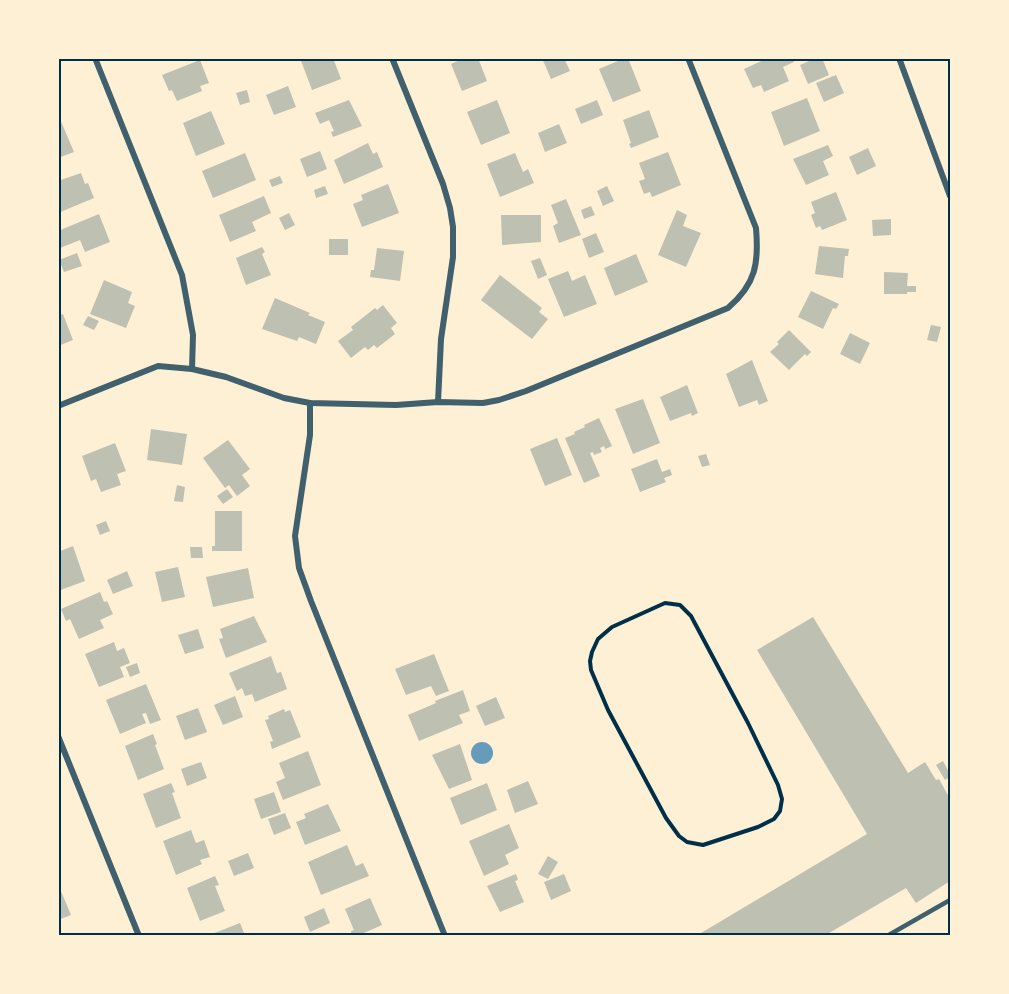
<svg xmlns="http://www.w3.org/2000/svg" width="1009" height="994" viewBox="0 0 1009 994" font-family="Spectral,serif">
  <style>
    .water { fill: #669bbc }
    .building { fill: #bec0b2 }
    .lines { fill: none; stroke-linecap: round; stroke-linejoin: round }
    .path { stroke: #003049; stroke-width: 4 }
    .service { stroke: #3f606c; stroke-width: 4.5 }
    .minor { stroke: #3f606c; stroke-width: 6 }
    .neatline { fill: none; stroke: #003049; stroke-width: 2 }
  </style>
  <rect width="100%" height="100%" fill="#fdf0d5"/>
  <circle class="water" cx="482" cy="753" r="11"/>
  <g class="building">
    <polygon points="300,58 333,58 341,79 312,90"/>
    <polygon points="464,58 478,58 487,81 462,91 451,64"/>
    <polygon points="542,58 564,58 570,71 551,79"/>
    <polygon points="625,58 628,58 641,91 613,102 599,69"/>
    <polygon points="768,58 793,58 794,62 783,67 789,81 764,92 761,85 753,88 744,69"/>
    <polygon points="816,58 822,58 829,75 808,84 800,65"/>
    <polygon points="200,60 209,83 200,86 202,91 177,101 172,90 169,91 162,75"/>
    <polygon points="836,75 844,93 824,102 816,83"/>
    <polygon points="288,86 296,107 274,115 266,95"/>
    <polygon points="247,90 250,102 240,105 236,93"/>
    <polygon points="807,98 820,131 784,146 771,112"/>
    <polygon points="349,100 362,126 333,137 331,132 334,131 329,120 320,124 315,113"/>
    <polygon points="497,100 510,133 481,145 467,112"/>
    <polygon points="597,100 603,115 581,124 575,109"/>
    <polygon points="649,110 659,137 631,148 629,144 631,143 623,120"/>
    <polygon points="211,111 225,144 196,156 183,123"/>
    <polygon points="58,119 60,119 74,152 58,158"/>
    <polygon points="559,124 567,143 545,152 538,133"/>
    <polygon points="368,143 373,154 377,152 383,167 344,184 334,160"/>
    <polygon points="828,145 833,156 823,161 829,175 806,185 793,159"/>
    <polygon points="868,148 876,166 857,175 849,157"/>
    <polygon points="320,151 327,169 307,177 300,159"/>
    <polygon points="668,152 681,185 652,197 650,192 644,194 639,181 645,179 639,163"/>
    <polygon points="245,153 256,180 213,198 202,171"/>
    <polygon points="515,153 523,172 528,169 534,183 500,197 487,164"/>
    <polygon points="81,173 85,184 88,183 94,198 58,213 58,181"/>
    <polygon points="280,176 283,183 272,187 269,180"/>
    <polygon points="388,184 399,213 362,227 353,204 363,200 361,195"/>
    <polygon points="325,186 328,194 316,198 314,190"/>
    <polygon points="607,186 614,201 603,206 597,191"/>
    <polygon points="836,192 847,220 822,230 820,226 816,228 811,215 815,213 811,202"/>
    <polygon points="264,196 271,213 252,222 256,231 230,242 219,215"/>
    <polygon points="566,199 581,235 559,243 553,226 558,223 551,205"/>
    <polygon points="591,206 595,215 584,219 581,210"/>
    <polygon points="677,210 687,215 683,226 701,233 686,267 658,255"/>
    <polygon points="289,213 295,225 285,230 279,218"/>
    <polygon points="99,214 110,242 85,252 80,240 60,248 58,231"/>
    <polygon points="501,215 541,215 541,242 502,245"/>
    <polygon points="891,219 891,235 873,236 872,220"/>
    <polygon points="596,233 604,252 589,258 582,239"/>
    <rect x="329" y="239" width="19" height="16"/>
    <polygon points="819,246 849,249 848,256 845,256 843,278 815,274"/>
    <polygon points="262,247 265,252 262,254 271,275 246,285 236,258"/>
    <polygon points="377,248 404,251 400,281 370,277 371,270 374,270"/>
    <polygon points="77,253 82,266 64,272 59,260"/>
    <polygon points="636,254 648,282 615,296 604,268"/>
    <polygon points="540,258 547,275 538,279 531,261"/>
    <polygon points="568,271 572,281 585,275 597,304 564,317 548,279"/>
    <polygon points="884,272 908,273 907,286 916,286 916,292 907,292 907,294 884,294"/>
    <polygon points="500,275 542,308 539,312 548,319 532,339 481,300"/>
    <polygon points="104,280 132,292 128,303 135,306 126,328 90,314"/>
    <polygon points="811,291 839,304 836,309 833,308 823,329 798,317"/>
    <polygon points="275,298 310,313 308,315 325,322 316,344 299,337 297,341 262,329"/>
    <polygon points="383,305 397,323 391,328 395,334 377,348 374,345 368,350 365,347 351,358 338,341 353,330 351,327 375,308 377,310"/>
    <polygon points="63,314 73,340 58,346 58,316"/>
    <polygon points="88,316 99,321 94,330 83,325"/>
    <polygon points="931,325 941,327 937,342 927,340"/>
    <polygon points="789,330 811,352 807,356 805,354 789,370 770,352 779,344 777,342"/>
    <polygon points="850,333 870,343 860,364 840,354"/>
    <polygon points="752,360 768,401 759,405 757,400 739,407 726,374"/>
    <polygon points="687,385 698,413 692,416 691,413 670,421 660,397"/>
    <polygon points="643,399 660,443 633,454 615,409"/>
    <polygon points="599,418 612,446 605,449 604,446 600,448 602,452 594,455 593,452 590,453 600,476 584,483 565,438 575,434 574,432 585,427 584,425"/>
    <polygon points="151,429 187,434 182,465 147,460"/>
    <polygon points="557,438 572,475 545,486 530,449"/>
    <polygon points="228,440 250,469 242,475 250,486 237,496 229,485 225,488 203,458"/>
    <polygon points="115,443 126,471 117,474 121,485 101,492 96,479 91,481 82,456"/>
    <polygon points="706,454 710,465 702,467 698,456"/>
    <polygon points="657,459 662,472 670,469 672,475 664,478 666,482 640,492 631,469"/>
    <polygon points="177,485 185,487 183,502 174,501"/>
    <polygon points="227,489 233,497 223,504 217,496"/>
    <polygon points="215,511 242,511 242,551 212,551 212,546 215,546"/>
    <polygon points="106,521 110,531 100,535 96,525"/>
    <polygon points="73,546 85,581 58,591 58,552"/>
    <polygon points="190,547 202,547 203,558 191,558"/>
    <polygon points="178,567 185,597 162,602 155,572"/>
    <polygon points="248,568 254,598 213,607 206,577"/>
    <polygon points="127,571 133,586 113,594 107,580"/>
    <polygon points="100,592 104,602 107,601 113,614 100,620 104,628 79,639 70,619 66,621 61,609"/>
    <polygon points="254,616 267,642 226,658 219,639 223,638 220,629"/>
    <polygon points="813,617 908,773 925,762 936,780 939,779 950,799 950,881 916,903 906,888 824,936 696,936 867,834 757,650"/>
    <polygon points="198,629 204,648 185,654 178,635"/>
    <polygon points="114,642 117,651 124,648 130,663 120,667 124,677 99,687 85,654"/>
    <polygon points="434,654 449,691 436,696 431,686 406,695 395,669"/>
    <polygon points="271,656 277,673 281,672 287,689 255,702 252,694 245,696 242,688 237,691 229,673"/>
    <polygon points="137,663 140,673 130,677 126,667"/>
    <polygon points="146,684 161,720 150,724 146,713 142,714 146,723 120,734 106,700"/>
    <polygon points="463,690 470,711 459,715 463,723 419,741 408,715 436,703 435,701"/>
    <polygon points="235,696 243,717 223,725 214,705"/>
    <polygon points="496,697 505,718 485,726 476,706"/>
    <polygon points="198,708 207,732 185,740 176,716"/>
    <polygon points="284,709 285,712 290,710 301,737 272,749 270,742 273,741 265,720 269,719 268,716"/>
    <polygon points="153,734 157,744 155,745 164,769 138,780 125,746"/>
    <polygon points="460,744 472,780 449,789 432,755"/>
    <polygon points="308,751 321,785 283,800 276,782 285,778 279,763"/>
    <polygon points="943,761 950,774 950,777 945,780 936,765"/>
    <polygon points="201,762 207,778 187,786 181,769"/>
    <polygon points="528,781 538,804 515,813 507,790"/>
    <polygon points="171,783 175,792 172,793 181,818 156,828 143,794"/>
    <polygon points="487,783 497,810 461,825 450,798"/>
    <polygon points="274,792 281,812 261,819 254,799"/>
    <polygon points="328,804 341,831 305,845 296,822 306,818 304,814"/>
    <polygon points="285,813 291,828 274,835 268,819"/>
    <polygon points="509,824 519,848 505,855 509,864 484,876 469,841"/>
    <polygon points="191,830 196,843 204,840 210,857 200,860 202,864 176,875 163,841"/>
    <polygon points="347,845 356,866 363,863 369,876 321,895 308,862"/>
    <polygon points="248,853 254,868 234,876 228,861"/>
    <polygon points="548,856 558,862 548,879 538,874"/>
    <polygon points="516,874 518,880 515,881 524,902 500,912 487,886"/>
    <polygon points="564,874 571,891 551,900 544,882"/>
    <polygon points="215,876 219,885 215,886 225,911 200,921 187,888"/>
    <polygon points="58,884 71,915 58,920"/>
    <polygon points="370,898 382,925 357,936 352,936 351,931 354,930 345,909"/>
    <polygon points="324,908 330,923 310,932 304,917"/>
    <polygon points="240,923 244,933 242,936 212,936 212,934"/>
  </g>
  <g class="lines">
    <polygon class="path" points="665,603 680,605 691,616 748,723 778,785 782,799 780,811 774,819 758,827 703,845 687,842 679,836 666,818 608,710 591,670 590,661 592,652 598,639 612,627"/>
    <polyline class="service" points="887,936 950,900"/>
    <g class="minor">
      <polyline points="95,58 182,275 193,335 192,369"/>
      <polyline points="392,58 443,184 450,208 453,227 453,257 441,339 438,402"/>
      <polyline points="899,58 950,196"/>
      <polyline points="310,403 310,435 295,536 299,568 311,601 445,936"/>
      <path d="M 58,406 L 158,366 L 192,369 L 226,377 L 284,398 L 310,403 L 396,405 L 438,402 L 483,403 L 499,400 L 526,391 L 728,308 C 756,284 759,263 756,228 L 688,58"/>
      <polyline points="58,736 139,936"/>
    </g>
  </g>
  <rect width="1009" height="994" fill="none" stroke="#fdf0d5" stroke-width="120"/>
  <rect x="60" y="60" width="889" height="874" class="neatline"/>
</svg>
